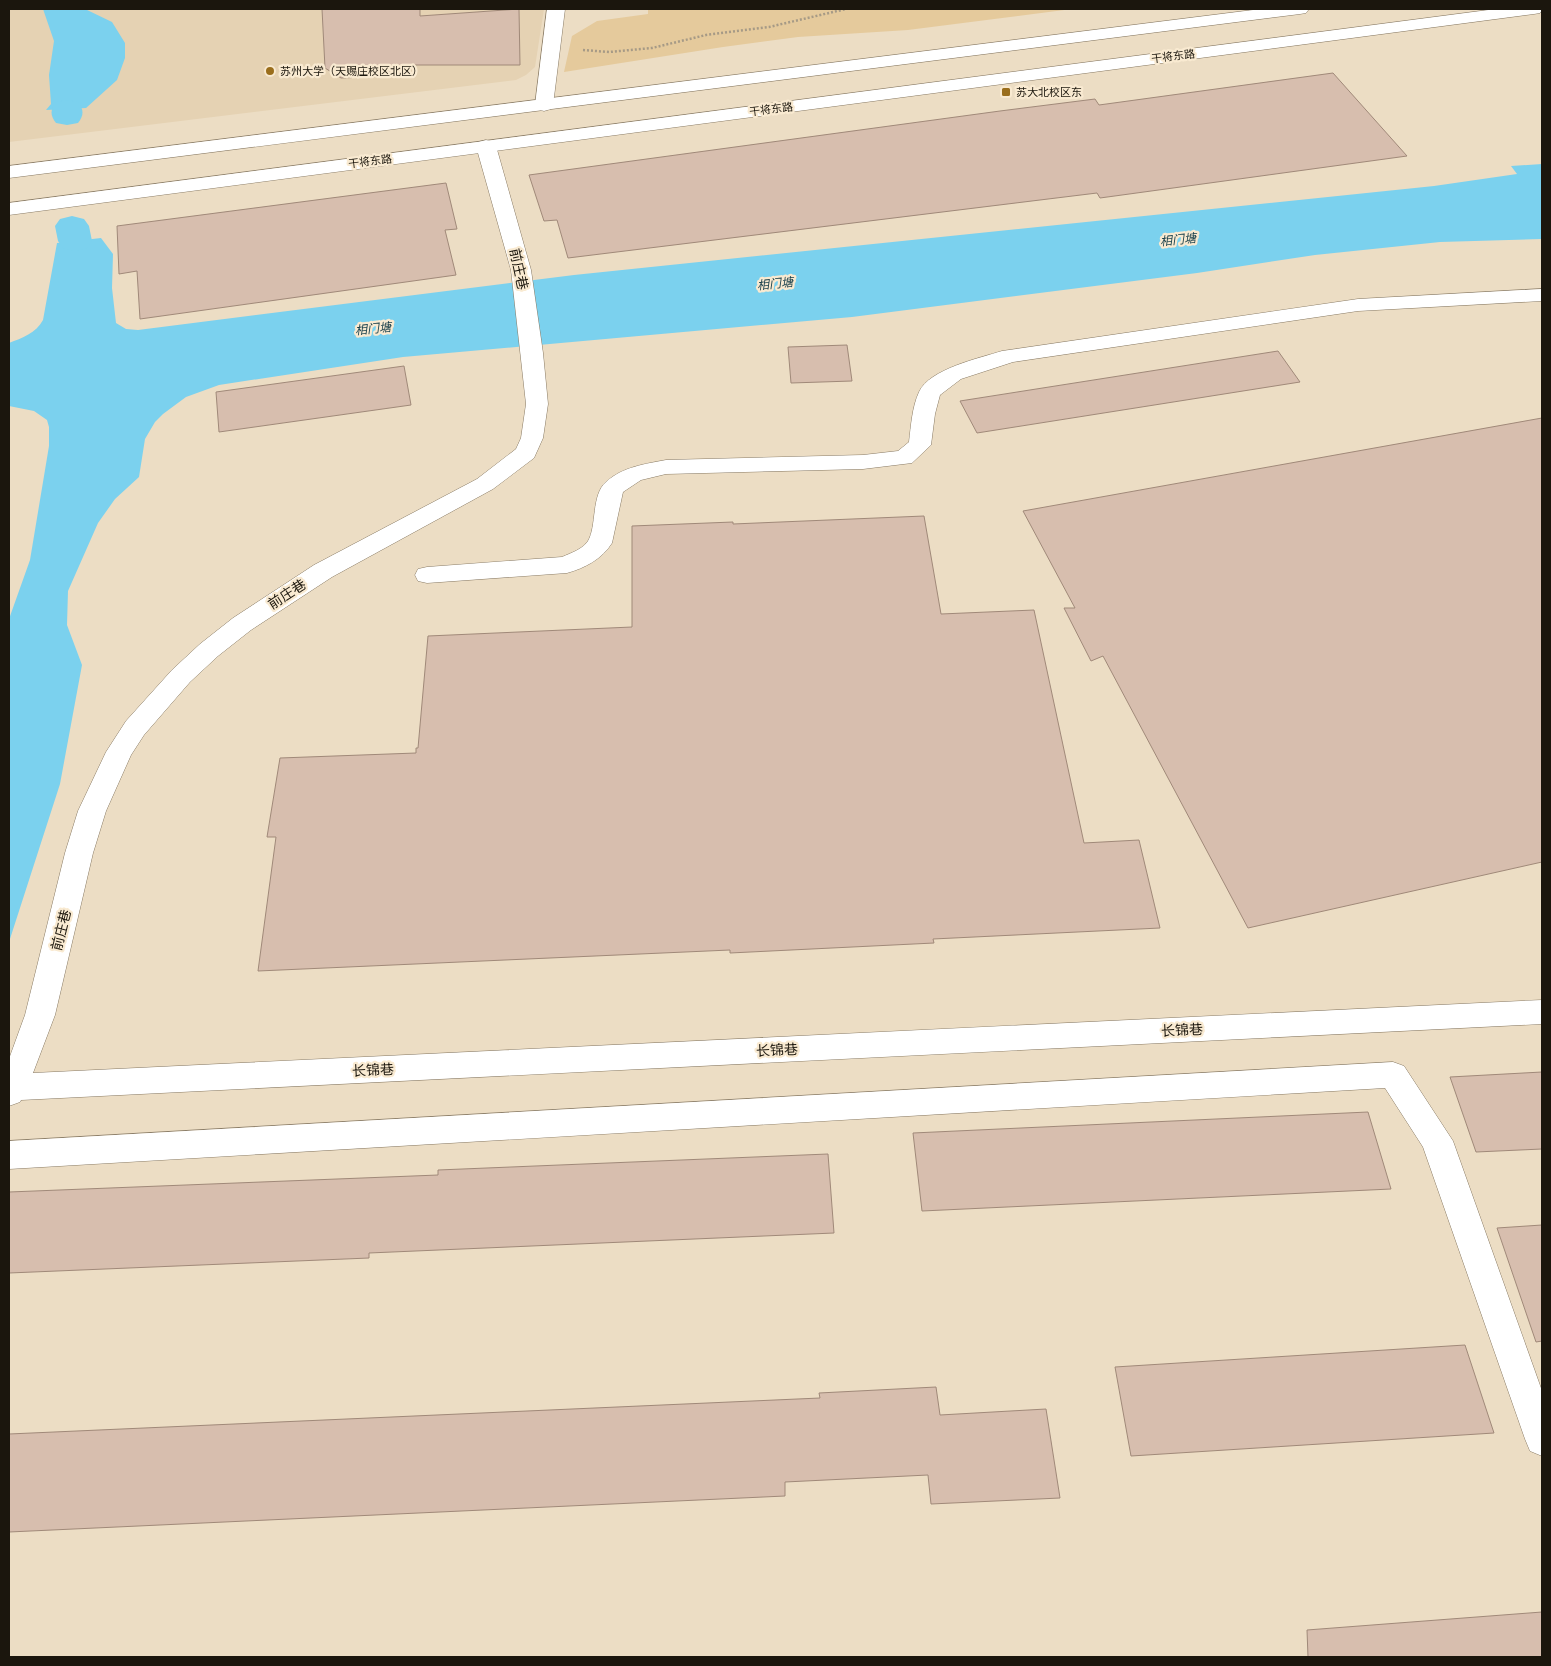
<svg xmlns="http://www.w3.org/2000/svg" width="1551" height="1666" viewBox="0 0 1551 1666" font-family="'Roboto Serif','Noto Sans SC',serif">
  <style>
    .built { fill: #e5d2b3 }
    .green { fill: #e5ca9c }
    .water { fill: #7bd1ee }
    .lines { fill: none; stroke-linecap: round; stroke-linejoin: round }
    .canal { fill: #7bd1ee; fill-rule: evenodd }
    .building { fill: #d7beae; stroke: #a08979 }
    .minor-casing { stroke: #887a64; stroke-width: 1 }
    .major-casing { stroke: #887a64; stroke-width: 1 }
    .path { stroke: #a69a86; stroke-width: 2.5; stroke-dasharray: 2 2; stroke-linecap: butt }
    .minor { fill: #fff; fill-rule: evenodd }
    .major { fill: #fff; fill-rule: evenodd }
    .poi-dot { fill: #9a6e1c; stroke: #f9ead1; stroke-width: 2 }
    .labels { text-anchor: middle; stroke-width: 4.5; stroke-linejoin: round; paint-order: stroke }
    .far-street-label { font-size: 11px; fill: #1b160d; stroke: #f9ead1 }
    .far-poi-label { font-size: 11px; fill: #1b160d; stroke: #f9ead1; text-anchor: start }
    .far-water-label { font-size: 12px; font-style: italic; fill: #143c48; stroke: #f9ead1 }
    .street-label { font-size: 14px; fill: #1b160d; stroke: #f9ead1 }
  </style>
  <rect width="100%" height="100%" fill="#ecddc4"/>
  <polygon class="built" points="9,9 544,9 535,67 526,75 516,80 9,142"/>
  <polygon class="green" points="648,9 1072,9 908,30 798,37 723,47 564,72 572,36 597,21 648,14"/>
  <g class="water">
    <polygon points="43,9 85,9 112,22 125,43 125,58 117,80 86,108 46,110 51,104 49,75 54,41"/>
    <path d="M 1542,164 L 1542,239 L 1440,242 L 1315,255 L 1197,273 L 852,317 L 403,357 L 219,385 L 186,397 L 163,414 L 155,422 L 145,439 L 139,477 L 115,499 L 98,523 L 68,591 L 67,625 L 82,665 L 60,784 L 9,942 L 9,619 L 30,560 L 49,446 L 49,427 L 47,420 L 34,411 L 9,406 L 9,343 C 22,338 36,333 43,320 L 57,243 L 101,238 L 113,254 L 112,288 L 116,323 L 126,329 L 138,330 L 574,275 L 1434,186 L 1517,174 L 1511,166 Z"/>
  </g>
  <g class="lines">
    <g class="canal">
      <path d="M 67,100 L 78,102 C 84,110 84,115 78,123 L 67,125 L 56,123 C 50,115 50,110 56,102 Z"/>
      <polygon points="72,216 84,219 89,226 92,241 87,248 75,251 63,248 58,241 55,226 60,219"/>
    </g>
  </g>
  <g class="building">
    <polygon points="322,9 420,9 420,16 519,9 520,65 413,65 389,76 341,78 325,68"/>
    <polygon points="1333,73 1407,156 1100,198 1097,193 568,258 557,220 544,221 529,175 1000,111 1095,99 1099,105"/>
    <polygon points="446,183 457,229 445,230 456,275 140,319 137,271 119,274 117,226"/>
    <polygon points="847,345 852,381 791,383 788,347"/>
    <polygon points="1278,351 1300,382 977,433 960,401"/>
    <polygon points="404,366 411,405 219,432 216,392"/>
    <polygon points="1542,418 1542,862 1248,928 1103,656 1091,661 1064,608 1075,608 1023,511"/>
    <polygon points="924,516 941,614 1034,610 1084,843 1139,840 1160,928 933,939 934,943 730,953 730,950 258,971 276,837 267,837 280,758 416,753 416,748 418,748 428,636 632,627 632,526 733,522 733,524"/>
    <polygon points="1542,1072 1542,1149 1476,1152 1450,1077"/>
    <polygon points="1368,1112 1391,1189 922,1211 913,1133"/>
    <polygon points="828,1154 834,1233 369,1253 369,1258 9,1273 9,1192 438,1175 438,1170"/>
    <polygon points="1542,1225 1542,1341 1536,1342 1497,1228"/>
    <polygon points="1465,1345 1494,1433 1131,1456 1115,1367"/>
    <polygon points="936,1387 940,1415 1046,1409 1060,1498 931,1504 928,1475 785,1482 785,1496 9,1532 9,1434 820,1398 819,1393"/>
    <polygon points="1542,1612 1542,1657 1308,1657 1307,1630"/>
  </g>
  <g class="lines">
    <defs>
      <g id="minor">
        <polygon points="547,9 565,9 553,105 551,109 544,111 537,109 535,105"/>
        <polygon points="486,140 493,142 496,146 531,270 543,353 548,404 543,438 534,458 493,489 332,577 251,630 218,656 190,682 144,735 131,755 106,811 93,853 55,1015 33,1073 1542,1000 1542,1024 21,1100 20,1102 9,1106 9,1059 25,1015 65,853 78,811 106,752 126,721 172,670 200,644 233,618 314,565 477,479 516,449 521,438 526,404 511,270 476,146 479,142"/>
        <path d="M 1542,289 L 1542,301 L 1358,311 L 1013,362 L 961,379 L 940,395 L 935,414 L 931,445 L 912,463 L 863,469 L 666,474 L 641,480 L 623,492 L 612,543 C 602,559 585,568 567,573 L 427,583 L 418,581 L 415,575 L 418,569 L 427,567 L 562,557 C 571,553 583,549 588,541 C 597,526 591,495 606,482 C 622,467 645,464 666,460 L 863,455 L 898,451 L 909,442 C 911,426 912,407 919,392 C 929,369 980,358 1002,351 L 1358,299 Z"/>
        <polygon points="1393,1062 1404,1066 1453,1141 1542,1391 1542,1456 1530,1451 1525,1439 1423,1147 1385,1088 9,1169 9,1141"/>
      </g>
      <g id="major">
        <polygon points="1261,9 1309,9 1306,13 1300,14 9,178 9,166"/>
        <polygon points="1496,9 1542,10 1540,13 1534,14 9,215 9,203"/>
      </g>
    </defs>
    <use href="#minor" class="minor-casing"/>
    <use href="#major" class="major-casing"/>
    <polyline class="path" points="583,50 609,52 652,48 706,35 769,27 846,9"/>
    <use href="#minor" class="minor"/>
    <use href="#major" class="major"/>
  </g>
  <g class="poi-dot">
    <circle cx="270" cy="71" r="5"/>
    <rect x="1001" y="87" width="10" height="10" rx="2.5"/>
  </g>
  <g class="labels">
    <g class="far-street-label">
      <text transform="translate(1173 56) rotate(-7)" y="4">干将东路</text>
      <text transform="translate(771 109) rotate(-7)" y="4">干将东路</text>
      <text transform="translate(370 161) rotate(-7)" y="4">干将东路</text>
    </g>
    <g class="far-poi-label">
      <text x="280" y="75">苏州大学（天赐庄校区北区）</text>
      <text x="1016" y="96">苏大北校区东</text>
    </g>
    <g class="far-water-label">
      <text transform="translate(1178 240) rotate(-6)" y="4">相门塘</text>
      <text transform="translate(775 284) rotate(-6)" y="4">相门塘</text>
      <text transform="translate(373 329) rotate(-6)" y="4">相门塘</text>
    </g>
    <g class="street-label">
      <text transform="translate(519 269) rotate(78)" y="5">前庄巷</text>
      <text transform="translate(287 594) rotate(-33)" y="5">前庄巷</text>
      <text transform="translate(61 930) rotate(-76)" y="5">前庄巷</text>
      <text transform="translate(1182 1030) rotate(-3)" y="5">长锦巷</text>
      <text transform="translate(777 1050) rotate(-3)" y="5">长锦巷</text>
      <text transform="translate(373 1070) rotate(-3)" y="5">长锦巷</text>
    </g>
  </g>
  <rect width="1551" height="1666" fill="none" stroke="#1b160d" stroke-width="20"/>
</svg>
